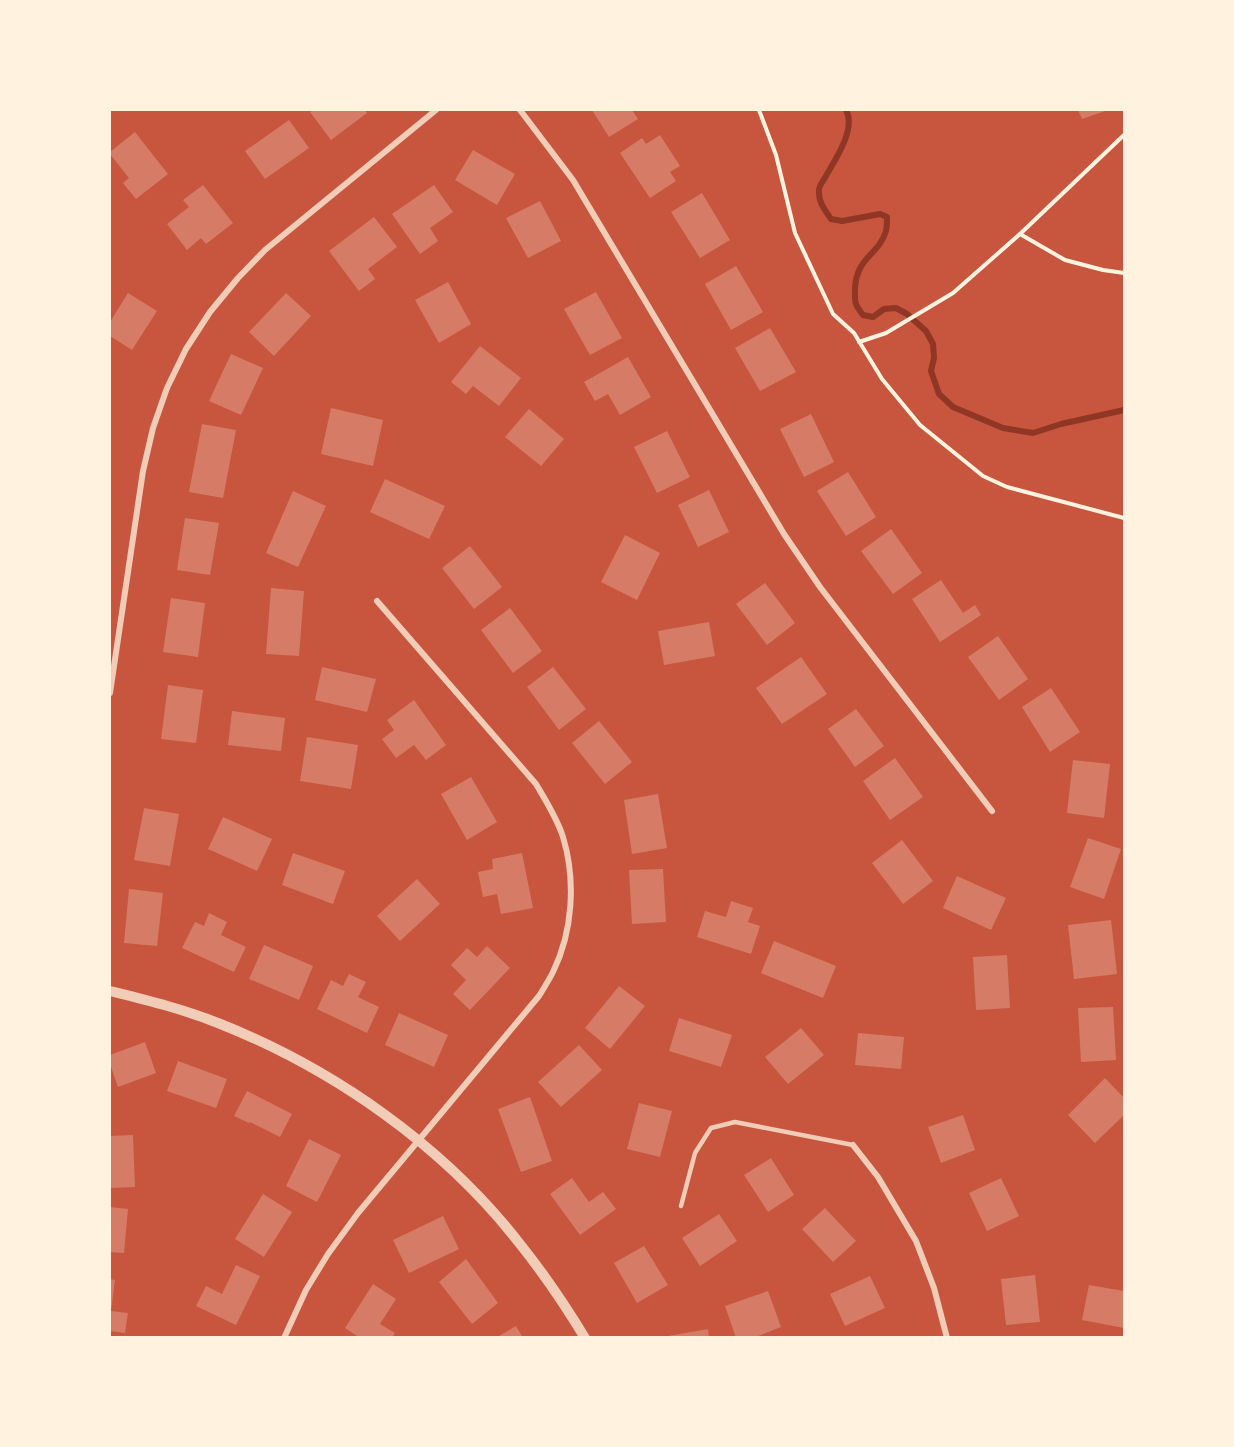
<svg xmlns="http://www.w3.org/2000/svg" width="1234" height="1447" viewBox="0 0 1234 1447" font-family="Quicksand,sans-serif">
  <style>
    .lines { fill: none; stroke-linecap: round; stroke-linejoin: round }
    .stream { stroke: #8f3625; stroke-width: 6 }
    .building { fill: #d67c66 }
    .path { stroke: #fff3e0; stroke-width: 4 }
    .service { stroke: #f1ccb7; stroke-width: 4.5 }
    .minor { stroke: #f1ccb7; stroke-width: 6 }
    .tertiary { stroke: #f1ccb7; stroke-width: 10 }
  </style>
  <rect width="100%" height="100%" fill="#c8553d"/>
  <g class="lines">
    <path class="stream" d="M 846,110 C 856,128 837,157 827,174 C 825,179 819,185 819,190 C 818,202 825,210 831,219 L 842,221 L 880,214 L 887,217 C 887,221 887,227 886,231 C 879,255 856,257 855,289 C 855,303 854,303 863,315 L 873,317 L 884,309 L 896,308 L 907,314 L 926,331 L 933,344 L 934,358 L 931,371 L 939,394 L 953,407 L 1003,428 L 1033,433 L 1061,424 L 1124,410"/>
  </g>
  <g class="building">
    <polygon points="314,110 365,110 367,113 331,140 310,112"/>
    <polygon points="592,110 632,110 638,119 609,137"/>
    <polygon points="1078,110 1108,110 1082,119"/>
    <polygon points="289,120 309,148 265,179 245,151"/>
    <polygon points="135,132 168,174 136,199 123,183 129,178 110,154 110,152"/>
    <polygon points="660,135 680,166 670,172 676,181 650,198 620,153 642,138 646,144"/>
    <polygon points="473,150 515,174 497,205 455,180"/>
    <polygon points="203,185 233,223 206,244 201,238 187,250 167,224 189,207 183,200"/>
    <polygon points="434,185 453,212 430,228 438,241 420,254 392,214"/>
    <polygon points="702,193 730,240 700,258 671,212"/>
    <polygon points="540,201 561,241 528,258 506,218"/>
    <polygon points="374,217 397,247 368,269 375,279 359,291 329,251"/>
    <polygon points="736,266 763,312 731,330 705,284"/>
    <polygon points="448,282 471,324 439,343 415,300"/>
    <polygon points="596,292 622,338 590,355 564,309"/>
    <polygon points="128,293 157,311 132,350 110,336 110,322"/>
    <polygon points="286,293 311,316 274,356 249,332"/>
    <polygon points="770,328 796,372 760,391 735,348"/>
    <polygon points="480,346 521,378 499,406 473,386 466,394 451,382"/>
    <polygon points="231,354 263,368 241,415 209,401"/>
    <polygon points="628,357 651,397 620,415 608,394 595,401 584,382"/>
    <polygon points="331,408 383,420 373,466 321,454"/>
    <polygon points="529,409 564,439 541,466 505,437"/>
    <polygon points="811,414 834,462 804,477 780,429"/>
    <polygon points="202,424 236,430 223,498 189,492"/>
    <polygon points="667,431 690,477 657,493 634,447"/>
    <polygon points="848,472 876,517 846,536 817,491"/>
    <polygon points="385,479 445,506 429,539 370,512"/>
    <polygon points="709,490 729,532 698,547 678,505"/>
    <polygon points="293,491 326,506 298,567 266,553"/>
    <polygon points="185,518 219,523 210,575 177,570"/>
    <polygon points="891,529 922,573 893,594 861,551"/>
    <polygon points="625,535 660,553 637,600 601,582"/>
    <polygon points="470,546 502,587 474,609 442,568"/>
    <polygon points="941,580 963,613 975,605 981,615 940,642 912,599"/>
    <polygon points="765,583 795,623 767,645 736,604"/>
    <polygon points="271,588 304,591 299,656 266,654"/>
    <polygon points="171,598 205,603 198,657 163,652"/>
    <polygon points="510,608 542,651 513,673 481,630"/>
    <polygon points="709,622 715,656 664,665 658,631"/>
    <polygon points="998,636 1028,679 999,700 968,657"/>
    <polygon points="801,657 827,694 782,724 756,688"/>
    <polygon points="322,667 376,679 367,712 315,700"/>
    <polygon points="553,667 586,709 559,730 527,687"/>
    <polygon points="168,685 203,690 196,743 161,739"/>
    <polygon points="1051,688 1080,732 1050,752 1022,707"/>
    <polygon points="414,700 446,745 426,760 414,745 396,758 382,739 394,730 387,720"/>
    <polygon points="856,709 884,746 855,767 828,729"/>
    <polygon points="232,711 285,718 281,751 228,745"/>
    <polygon points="599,721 632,762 605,784 572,743"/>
    <polygon points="307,737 358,745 351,789 300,781"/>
    <polygon points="895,758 923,797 890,820 863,781"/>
    <polygon points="1073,760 1110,764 1104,818 1067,813"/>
    <polygon points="471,777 497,822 467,840 441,794"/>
    <polygon points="658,794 667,848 632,854 624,800"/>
    <polygon points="144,808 179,814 170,866 134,860"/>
    <polygon points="223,817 272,839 257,871 208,849"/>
    <polygon points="1088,838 1121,849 1104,899 1070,887"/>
    <polygon points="902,840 933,881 903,904 872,863"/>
    <polygon points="293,853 345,871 333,904 282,885"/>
    <polygon points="522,853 533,908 501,914 497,894 483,897 478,872 493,869 492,859"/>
    <polygon points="663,869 666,922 632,924 629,870"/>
    <polygon points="957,876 1006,898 991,930 943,908"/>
    <polygon points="417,879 440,904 400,941 377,916"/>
    <polygon points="129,889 163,893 157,946 124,943"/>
    <polygon points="731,901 753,908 748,922 760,926 751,954 697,937 705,911 726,917"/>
    <polygon points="209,913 227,922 221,935 246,947 234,972 182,948 195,922 204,926"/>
    <polygon points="1111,920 1117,974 1074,979 1068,925"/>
    <polygon points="774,941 836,966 823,998 761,973"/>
    <polygon points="264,945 313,966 299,1000 249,979"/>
    <polygon points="487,946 510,968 470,1010 453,994 466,980 451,965 467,948 477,957"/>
    <polygon points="1007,955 1010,1008 976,1010 973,957"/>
    <polygon points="349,974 366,982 358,997 379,1007 367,1033 317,1009 331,980 343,986"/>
    <polygon points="619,986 645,1006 610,1049 585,1028"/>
    <polygon points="1113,1007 1116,1060 1081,1062 1078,1008"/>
    <polygon points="399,1013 448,1035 434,1067 385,1045"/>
    <polygon points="679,1018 732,1035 721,1067 669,1051"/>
    <polygon points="801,1028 824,1055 788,1084 765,1057"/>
    <polygon points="858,1033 904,1037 901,1069 855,1065"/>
    <polygon points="145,1042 156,1073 118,1087 110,1064 110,1055"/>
    <polygon points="579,1045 602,1070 561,1107 538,1082"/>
    <polygon points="178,1061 227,1079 216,1108 167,1091"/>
    <polygon points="1105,1078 1124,1098 1124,1115 1095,1143 1068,1115"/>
    <polygon points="247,1091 292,1114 280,1137 250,1122 249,1123 234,1116"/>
    <polygon points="530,1097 552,1161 521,1172 498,1109"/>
    <polygon points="639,1103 672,1111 660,1157 627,1149"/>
    <polygon points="963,1115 975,1150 941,1163 928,1127"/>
    <polygon points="133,1135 135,1187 110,1188 110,1136"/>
    <polygon points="309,1139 341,1155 317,1202 286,1186"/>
    <polygon points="771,1158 794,1195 768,1212 744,1175"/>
    <polygon points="572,1178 589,1202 603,1192 616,1209 580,1235 550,1194"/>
    <polygon points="1001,1178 1019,1216 987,1231 969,1193"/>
    <polygon points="263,1194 292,1212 264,1257 235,1239"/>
    <polygon points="110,1207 128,1209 124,1253 110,1252"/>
    <polygon points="825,1208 856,1241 833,1262 802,1229"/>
    <polygon points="719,1214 737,1241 700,1266 682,1238"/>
    <polygon points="443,1216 459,1249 409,1273 393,1240"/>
    <polygon points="644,1246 668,1285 637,1303 614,1263"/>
    <polygon points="466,1259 498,1303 472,1324 439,1282"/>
    <polygon points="236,1265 260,1276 236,1325 196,1306 206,1286 222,1294"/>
    <polygon points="1035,1275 1040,1322 1006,1325 1001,1279"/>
    <polygon points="870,1276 885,1308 845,1326 830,1294"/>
    <polygon points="110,1279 115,1280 111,1311 128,1313 125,1333 110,1331"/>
    <polygon points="373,1284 396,1299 380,1324 395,1333 392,1338 360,1338 345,1328"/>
    <polygon points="1089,1285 1124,1291 1124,1328 1082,1320"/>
    <polygon points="768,1291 781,1327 753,1338 736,1338 725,1306"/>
    <polygon points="516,1326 523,1338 496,1338"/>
    <polygon points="708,1329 709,1338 668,1338 668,1336"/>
  </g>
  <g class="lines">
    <g class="path">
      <polyline points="759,110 776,155 795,233 833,314 854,333 882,379 920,425 983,476 1007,487 1124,518"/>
      <polyline points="1020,234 1065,260 1103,270 1124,273"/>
      <polyline points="859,342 886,333 953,293 1020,234 1124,135"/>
    </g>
    <polyline class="service" points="681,1206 695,1153 711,1128 735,1122 853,1145"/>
    <g class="minor">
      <polyline points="520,110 573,180 784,534 820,587 992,811"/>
      <polyline points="110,693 143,471 153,428 167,388 186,349 210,312 238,278 265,250 436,110"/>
      <polyline points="853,1145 878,1177 916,1241 934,1288 947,1338"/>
      <path d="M 284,1338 L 306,1290 L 328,1254 L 358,1213 L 539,996 C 544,988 549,980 553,972 C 573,931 576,880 563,837 C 557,818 546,801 536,784 L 377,601"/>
    </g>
    <path class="tertiary" d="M 110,991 C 146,1000 183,1009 218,1023 C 334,1069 444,1146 520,1244 C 544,1274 565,1305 585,1338"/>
  </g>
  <rect width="1234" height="1447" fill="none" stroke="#fff3e0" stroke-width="222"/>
</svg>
